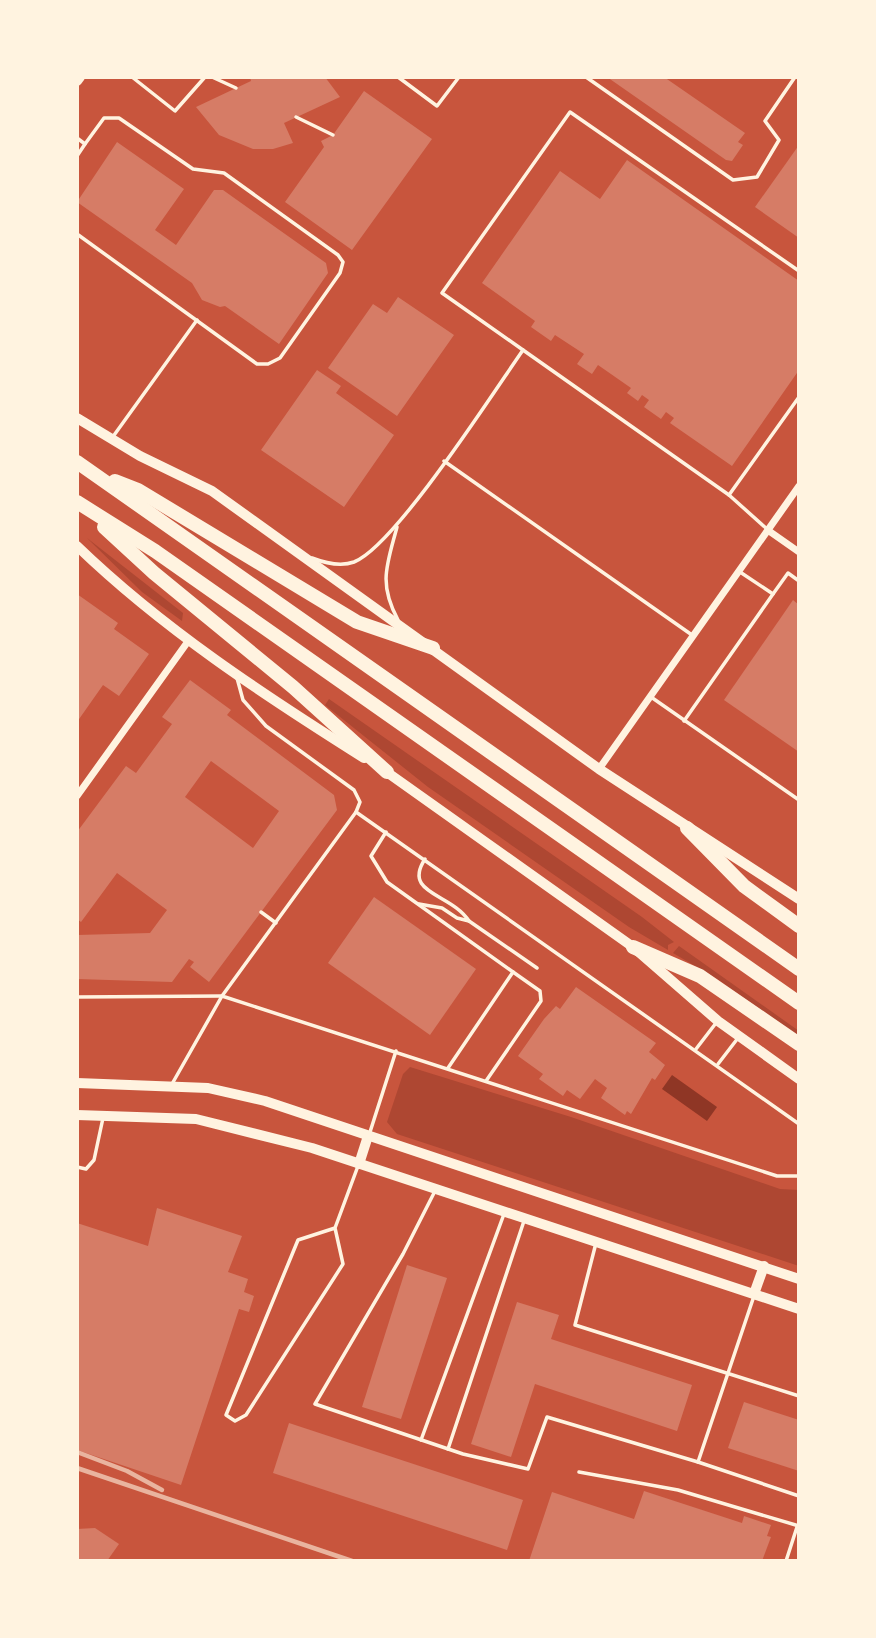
<svg xmlns="http://www.w3.org/2000/svg" width="876" height="1638" viewBox="0 0 876 1638" font-family="Montserrat,sans-serif">
  <style>
    .green { fill: #ae4732 }
    .water { fill: #8f3625 }
    .building { fill: #d67c66; fill-rule: evenodd }
    .lines { fill: none; stroke-linecap: round; stroke-linejoin: round }
    .service { stroke: #fff3e0; stroke-width: 3.5 }
    .minor { stroke: #fff3e0; stroke-width: 7 }
    .secondary { stroke: #fff3e0; stroke-width: 10 }
    .motorway { stroke: #fff3e0; stroke-width: 14 }
    .rail { stroke: #e9b49f; stroke-width: 4.5 }
  </style>
  <rect width="100%" height="100%" fill="#c8553d"/>
  <g class="green">
    <polygon points="87,538 183,613 182,621 142,592"/>
    <polygon points="329,699 642,917 674,942 668,945 668,950 629,927 428,787 325,705"/>
    <polygon points="679,946 799,1031 799,1036 717,979 673,953"/>
    <polygon points="410,1067 571,1117 780,1189 799,1190 799,1266 397,1134 387,1122 403,1074"/>
  </g>
  <polygon class="water" points="672,1075 717,1107 707,1121 662,1089"/>
  <g class="building">
    <polygon points="250,77 325,77 340,97 284,123 293,143 273,149 253,149 219,135 196,107 251,81"/>
    <polygon points="607,77 664,77 745,133 738,142 743,145 732,161 726,160"/>
    <polygon points="364,91 432,139 352,250 285,202 324,147 321,141 333,135"/>
    <polygon points="117,142 184,189 155,230 176,245 214,190 223,190 326,263 328,273 279,344 225,306 220,307 202,300 192,283 77,202"/>
    <polygon points="799,145 799,238 755,207"/>
    <polygon points="627,160 799,281 799,370 732,466 670,423 674,418 666,412 661,419 644,407 649,400 642,395 638,401 627,393 631,388 598,365 592,374 577,364 584,354 555,335 551,341 531,327 535,321 482,283 560,171 600,199"/>
    <polygon points="398,297 454,335 397,416 328,368 373,304 387,313"/>
    <polygon points="317,370 341,386 336,393 394,435 344,507 261,450"/>
    <polygon points="77,594 118,623 114,629 149,654 119,696 103,685 77,722"/>
    <polygon points="793,600 799,605 799,752 724,700"/>
    <path d="M 190,680 L 231,710 L 227,715 L 334,795 L 337,810 L 209,982 L 190,967 L 194,962 L 189,959 L 172,982 L 77,979 L 77,935 L 150,933 L 167,910 L 117,873 L 81,922 L 77,919 L 77,832 L 126,766 L 136,773 L 172,724 L 162,717 ZM 211,761 L 279,811 L 253,848 L 185,797 Z"/>
    <polygon points="374,897 476,969 430,1035 328,963"/>
    <polygon points="576,987 656,1043 649,1052 665,1065 655,1080 652,1078 631,1114 627,1111 625,1115 601,1098 607,1088 595,1079 580,1099 567,1090 563,1096 539,1079 543,1074 518,1056 544,1019 556,1006 560,1009"/>
    <polygon points="157,1208 242,1236 228,1272 248,1279 244,1292 254,1296 249,1312 239,1309 181,1485 77,1450 77,1223 148,1246"/>
    <polygon points="407,1265 447,1278 401,1419 362,1407"/>
    <polygon points="517,1302 559,1315 551,1339 692,1385 677,1431 535,1384 511,1457 471,1444"/>
    <polygon points="744,1402 799,1420 799,1471 728,1448"/>
    <polygon points="289,1423 523,1500 507,1550 273,1473"/>
    <polygon points="644,1491 742,1523 744,1516 771,1525 767,1536 771,1537 762,1561 529,1561 552,1492 634,1519"/>
    <polygon points="95,1528 119,1544 107,1561 77,1561 77,1529"/>
  </g>
  <g class="lines">
    <g class="service">
      <polyline points="132,77 175,111 205,77"/>
      <polyline points="212,77 236,88"/>
      <polyline points="398,77 437,106 459,77"/>
      <polyline points="586,77 733,180 757,177 779,140 765,121 795,77"/>
      <polyline points="296,117 333,135"/>
      <polyline points="77,138 85,144 77,156"/>
      <polyline points="77,234 257,364 268,364 280,358 340,273 343,262 338,255 224,173 193,169 119,118 104,118 85,144"/>
      <polyline points="523,350 442,293 570,112 799,271"/>
      <polyline points="112,438 197,320"/>
      <polyline points="444,461 692,635"/>
      <polyline points="729,495 799,397"/>
      <path d="M 397,527 C 387,565 378,583 398,620"/>
      <path d="M 312,558 C 325,563 340,567 354,562 C 395,546 493,393 523,350 L 729,495 L 767,529"/>
      <polyline points="773,594 788,573 799,581"/>
      <polyline points="237,678 243,700 266,726 354,790 360,802 356,812"/>
      <polyline points="651,697 799,800"/>
      <polyline points="684,721 773,594 740,572"/>
      <polyline points="386,832 371,856 387,882 513,972 448,1068"/>
      <path d="M 419,904 L 442,908 L 457,918 L 469,921 C 451,893 402,894 425,859"/>
      <polyline points="261,912 276,923"/>
      <polyline points="469,921 537,968"/>
      <polyline points="77,997 222,996"/>
      <polyline points="696,1049 716,1023"/>
      <polyline points="718,1064 738,1038"/>
      <polyline points="486,1081 541,1001 540,991 513,972"/>
      <polyline points="172,1084 222,996"/>
      <polyline points="799,1124 356,812 222,996 777,1176 799,1176"/>
      <polyline points="370,1132 396,1051"/>
      <polyline points="77,1167 86,1169 94,1160 103,1118"/>
      <polyline points="435,1191 403,1254 315,1404 463,1454 528,1469 547,1417 698,1462"/>
      <polyline points="335,1228 298,1240 226,1415 235,1421 246,1415 343,1264 335,1228 358,1166"/>
      <polyline points="596,1243 575,1325 799,1396"/>
      <polyline points="754,1296 698,1462 799,1496"/>
      <polyline points="421,1440 504,1214"/>
      <polyline points="448,1449 524,1221"/>
      <polyline points="579,1472 678,1490 799,1526"/>
      <polyline points="786,1561 797,1527"/>
    </g>
    <g class="minor">
      <polyline points="769,531 799,552"/>
      <polyline points="599,769 799,486"/>
      <polyline points="77,796 189,640"/>
    </g>
    <g class="secondary">
      <polyline points="77,81 80,77"/>
      <polyline points="77,418 140,456 212,491 599,769 799,899"/>
      <path d="M 77,546 C 163,629 264,695 364,758"/>
      <polyline points="381,768 633,947 718,1021 799,1079"/>
      <polyline points="77,1083 208,1088 265,1101 799,1279"/>
      <polyline points="77,1115 196,1119 312,1148 799,1309"/>
      <polyline points="359,1164 368,1136"/>
      <polyline points="754,1294 764,1266"/>
    </g>
    <g class="motorway">
      <polyline points="77,462 799,969"/>
      <polyline points="115,481 138,490 357,622 433,648"/>
      <polyline points="77,502 155,551 799,1003"/>
      <polyline points="104,527 154,573 293,687 387,772"/>
      <polyline points="687,828 744,886 799,926"/>
      <polyline points="633,947 700,976 799,1044"/>
    </g>
    <g class="rail">
      <polyline points="77,1452 127,1471 162,1490"/>
      <polyline points="77,1468 352,1561"/>
    </g>
  </g>
  <rect width="876" height="1638" fill="none" stroke="#fff3e0" stroke-width="158"/>
</svg>
